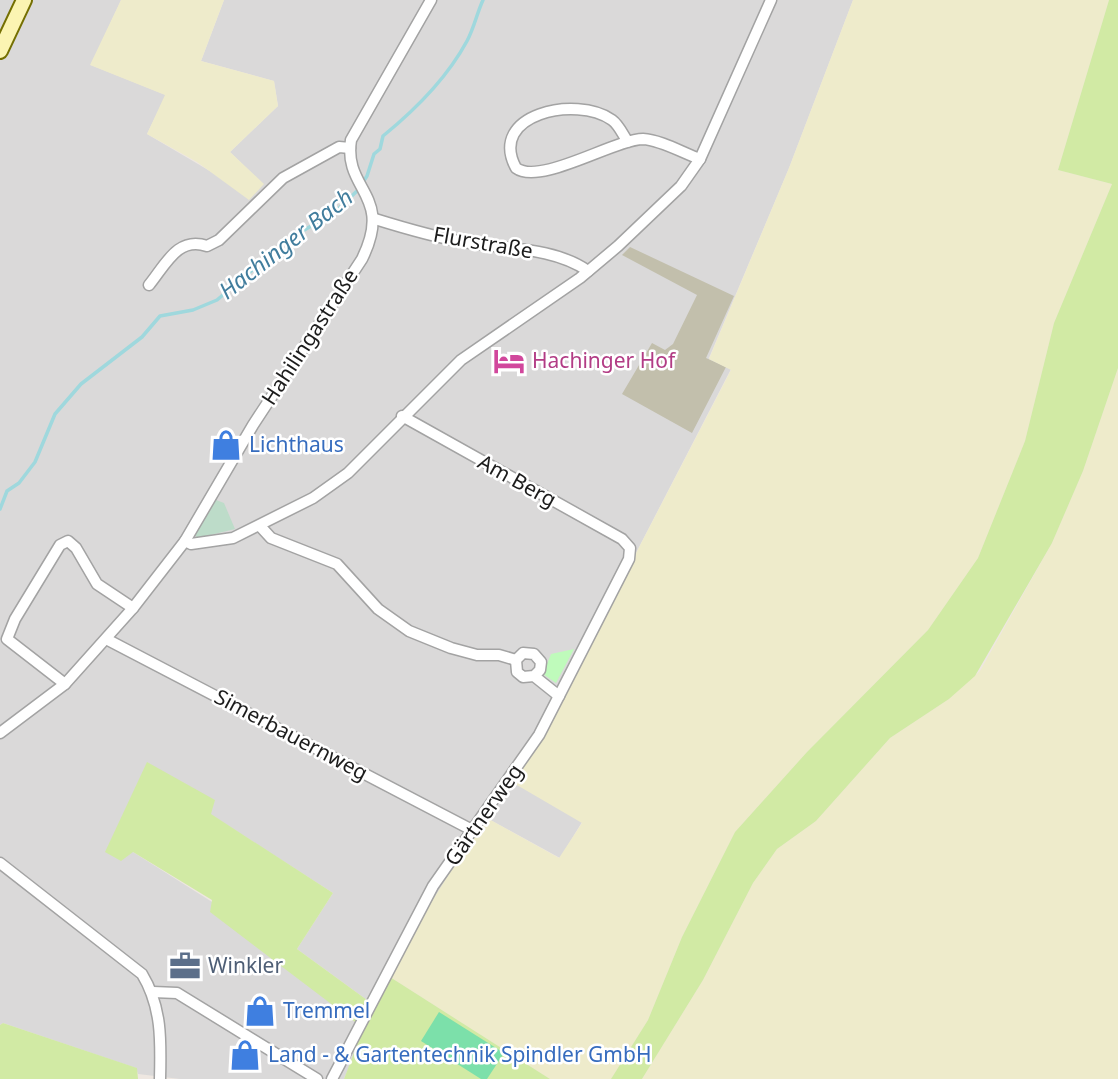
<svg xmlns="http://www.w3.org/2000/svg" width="1118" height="1079" viewBox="0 0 1118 1079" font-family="'Noto Sans',sans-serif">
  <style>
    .residential { fill: #dad9d9; fill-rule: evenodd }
    .construction { fill: #c2bfac }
    .farmland { fill: #eeebcb }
    .grass { fill: #d1eaa4 }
    .wetland { fill: #bddcc9 }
    .park { fill: #bffbbb }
    .pitch { fill: #7ce0aa }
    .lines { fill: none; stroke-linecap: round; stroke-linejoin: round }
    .stream { stroke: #9fd8dd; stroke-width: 3.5 }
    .street-casing { stroke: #a3a3a3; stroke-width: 13 }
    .secondary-casing { stroke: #746f02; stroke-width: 18 }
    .street { stroke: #fff; stroke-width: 10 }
    .secondary { stroke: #fbf4b2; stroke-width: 14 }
    .labels { text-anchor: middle; stroke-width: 5; stroke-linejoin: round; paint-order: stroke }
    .street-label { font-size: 21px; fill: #1c1c1c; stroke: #fff }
    .hotel-label { font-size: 21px; fill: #b23c85; stroke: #fff; text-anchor: start }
    .shop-label { font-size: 21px; fill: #366cbe; stroke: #fff; text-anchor: start }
    .service-label { font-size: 21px; fill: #4e5e75; stroke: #fff; text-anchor: start }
    .water-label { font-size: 23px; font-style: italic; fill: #417d9d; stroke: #fff }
  </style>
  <rect width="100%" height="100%" fill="#eee7e1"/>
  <path class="residential" d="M 0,0 L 121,0 L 91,65 L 166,95 L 147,134 L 220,177 L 263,184 L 230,152 L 278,106 L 274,81 L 201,61 L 224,0 L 853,0 L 789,168 L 709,358 L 731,369 L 606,611 L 511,781 L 582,822 L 560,858 L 485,817 L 375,1005 L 344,1079 L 180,1079 L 138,1074 L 136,1068 L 3,1023 L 0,1025 ZM 214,799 L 210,814 L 333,893 L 297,949 L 367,1000 L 133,852 Z"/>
  <polygon class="construction" points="630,247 734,296 706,358 726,367 692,433 622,394 652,343 665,350 673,344 697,295 622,255"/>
  <g class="farmland">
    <polygon points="121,0 224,0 201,61 274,81 278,106 230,152 264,184 249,200 197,162 147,134 165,95 90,65"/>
    <polygon points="853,0 1109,0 1058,170 1112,184 1054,323 1025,441 978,558 928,630 807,752 735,832 682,937 648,1020 611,1079 550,1079 390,977 415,928 485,817 559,858 582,823 510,781 606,611 731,370 709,359 789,168"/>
    <polygon points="1118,368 1118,1079 642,1079 703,980 753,883 777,849 816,821 890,738 949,699 980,671 1052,543 1083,471"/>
  </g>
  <g class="grass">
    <polygon points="1109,0 1118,0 1118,368 1083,471 1052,543 975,676 949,699 890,738 816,821 777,849 753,883 703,980 642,1079 611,1079 648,1020 682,937 735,832 807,752 928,630 978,558 1025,441 1054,323 1112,184 1058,170"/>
    <polygon points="147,762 215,800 211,814 333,893 297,949 367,1000 355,1022 210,912 212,900 133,852 121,861 105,852"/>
    <polygon points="390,977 550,1079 344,1079 360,1037"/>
    <polygon points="3,1023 137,1068 138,1079 0,1079 0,1025"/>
  </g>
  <polygon class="wetland" points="216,500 224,503 235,529 198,538 194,535"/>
  <polygon class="park" points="574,649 556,683 543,674 551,654"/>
  <polygon class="pitch" points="439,1012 504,1053 487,1079 481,1079 421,1041"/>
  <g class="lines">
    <path class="stream" d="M 0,509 L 7,491 L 19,483 L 35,462 L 55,414 L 81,384 L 142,337 L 160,316 L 193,310 L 217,300 L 289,239 L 335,212 L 357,191 L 367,176 L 374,154 L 380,149 L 383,136 C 415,110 447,78 467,41 C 474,28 477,13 483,0"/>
    <defs>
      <g id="street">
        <path d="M 628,142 C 623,135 619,125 612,120 C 576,95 487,114 516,168 C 540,186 615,139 643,139 C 661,140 683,153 700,159"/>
        <path d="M 375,219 C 404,228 434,237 464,242 C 504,249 554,247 588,271"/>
        <path d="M 149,285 C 166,264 178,236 207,246 L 219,240 L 283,178 L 339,147 L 350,148"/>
        <polyline points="260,526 271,538 337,564 378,609 409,631 451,648 477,655 499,655 516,660"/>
        <polyline points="185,541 191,544 233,538 313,498 348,473 461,360 580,278 618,246 681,186 700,159 771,0"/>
        <polyline points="108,640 474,831"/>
        <polyline points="534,676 540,670 541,662 534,654 523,653 516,660 517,672 523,677 534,676 559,696"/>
        <polyline points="65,684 7,639 15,619 60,545 68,541 76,548 97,584 133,608"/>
        <path d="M 0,733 L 65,684 L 133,608 L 185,541 L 253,425 L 362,259 C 394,194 343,191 351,140 L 431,0"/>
        <path d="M 0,863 L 142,974 C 162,1007 161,1041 160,1079"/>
        <polyline points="153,992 177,993 317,1079"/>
        <polyline points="332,1079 433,886 539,735 629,559 630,548 622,539 402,416"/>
      </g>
      <polyline id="secondary" points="0,51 24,0"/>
    </defs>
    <use href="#street" class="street-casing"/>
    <use href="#secondary" class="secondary-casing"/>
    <use href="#street" class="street"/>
    <use href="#secondary" class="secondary"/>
  </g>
  <defs>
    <symbol id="hotel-bare" viewBox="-9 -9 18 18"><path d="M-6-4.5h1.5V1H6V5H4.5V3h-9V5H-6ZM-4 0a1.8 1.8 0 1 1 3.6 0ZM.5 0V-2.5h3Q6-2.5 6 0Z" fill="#d1479c" stroke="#fff" stroke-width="2.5" paint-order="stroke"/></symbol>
    <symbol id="shop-bare" viewBox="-9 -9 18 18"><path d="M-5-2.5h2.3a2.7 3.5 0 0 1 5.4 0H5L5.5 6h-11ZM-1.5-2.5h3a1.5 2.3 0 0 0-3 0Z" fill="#3f7fe0" stroke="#fff" stroke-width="2.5" paint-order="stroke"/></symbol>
    <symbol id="office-bare" viewBox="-9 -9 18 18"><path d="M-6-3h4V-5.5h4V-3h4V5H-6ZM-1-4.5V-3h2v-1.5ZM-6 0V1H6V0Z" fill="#5c6f8a" stroke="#fff" stroke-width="2.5" paint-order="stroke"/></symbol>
  </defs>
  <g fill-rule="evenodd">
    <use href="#hotel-bare" x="487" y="339" width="44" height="44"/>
    <use href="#shop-bare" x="204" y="423" width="44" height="44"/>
    <use href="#office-bare" x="163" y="944" width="44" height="44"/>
    <use href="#shop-bare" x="238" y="989" width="44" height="44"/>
    <use href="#shop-bare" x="223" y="1033" width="44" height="44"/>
  </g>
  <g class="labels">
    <g class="street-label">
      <text transform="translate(483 243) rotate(10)" y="7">Flurstraße</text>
      <text transform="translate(310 337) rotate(-57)" y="7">Hahilingastraße</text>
      <text transform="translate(517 481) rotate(29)" y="7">Am Berg</text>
      <text transform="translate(291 735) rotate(28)" y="7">Simerbauernweg</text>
      <text transform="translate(484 815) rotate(-55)" y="7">Gärtnerweg</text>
    </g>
    <g class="hotel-label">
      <text x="532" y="368">Hachinger Hof</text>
    </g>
    <g class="shop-label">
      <text x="249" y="452">Lichthaus</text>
      <text x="283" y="1018">Tremmel</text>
      <text x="268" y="1062">Land - &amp; Gartentechnik Spindler GmbH</text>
    </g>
    <g class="service-label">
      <text x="208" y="973">Winkler</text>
    </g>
    <g class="water-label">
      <text transform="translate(286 244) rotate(-38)" y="8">Hachinger Bach</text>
    </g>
  </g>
</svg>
